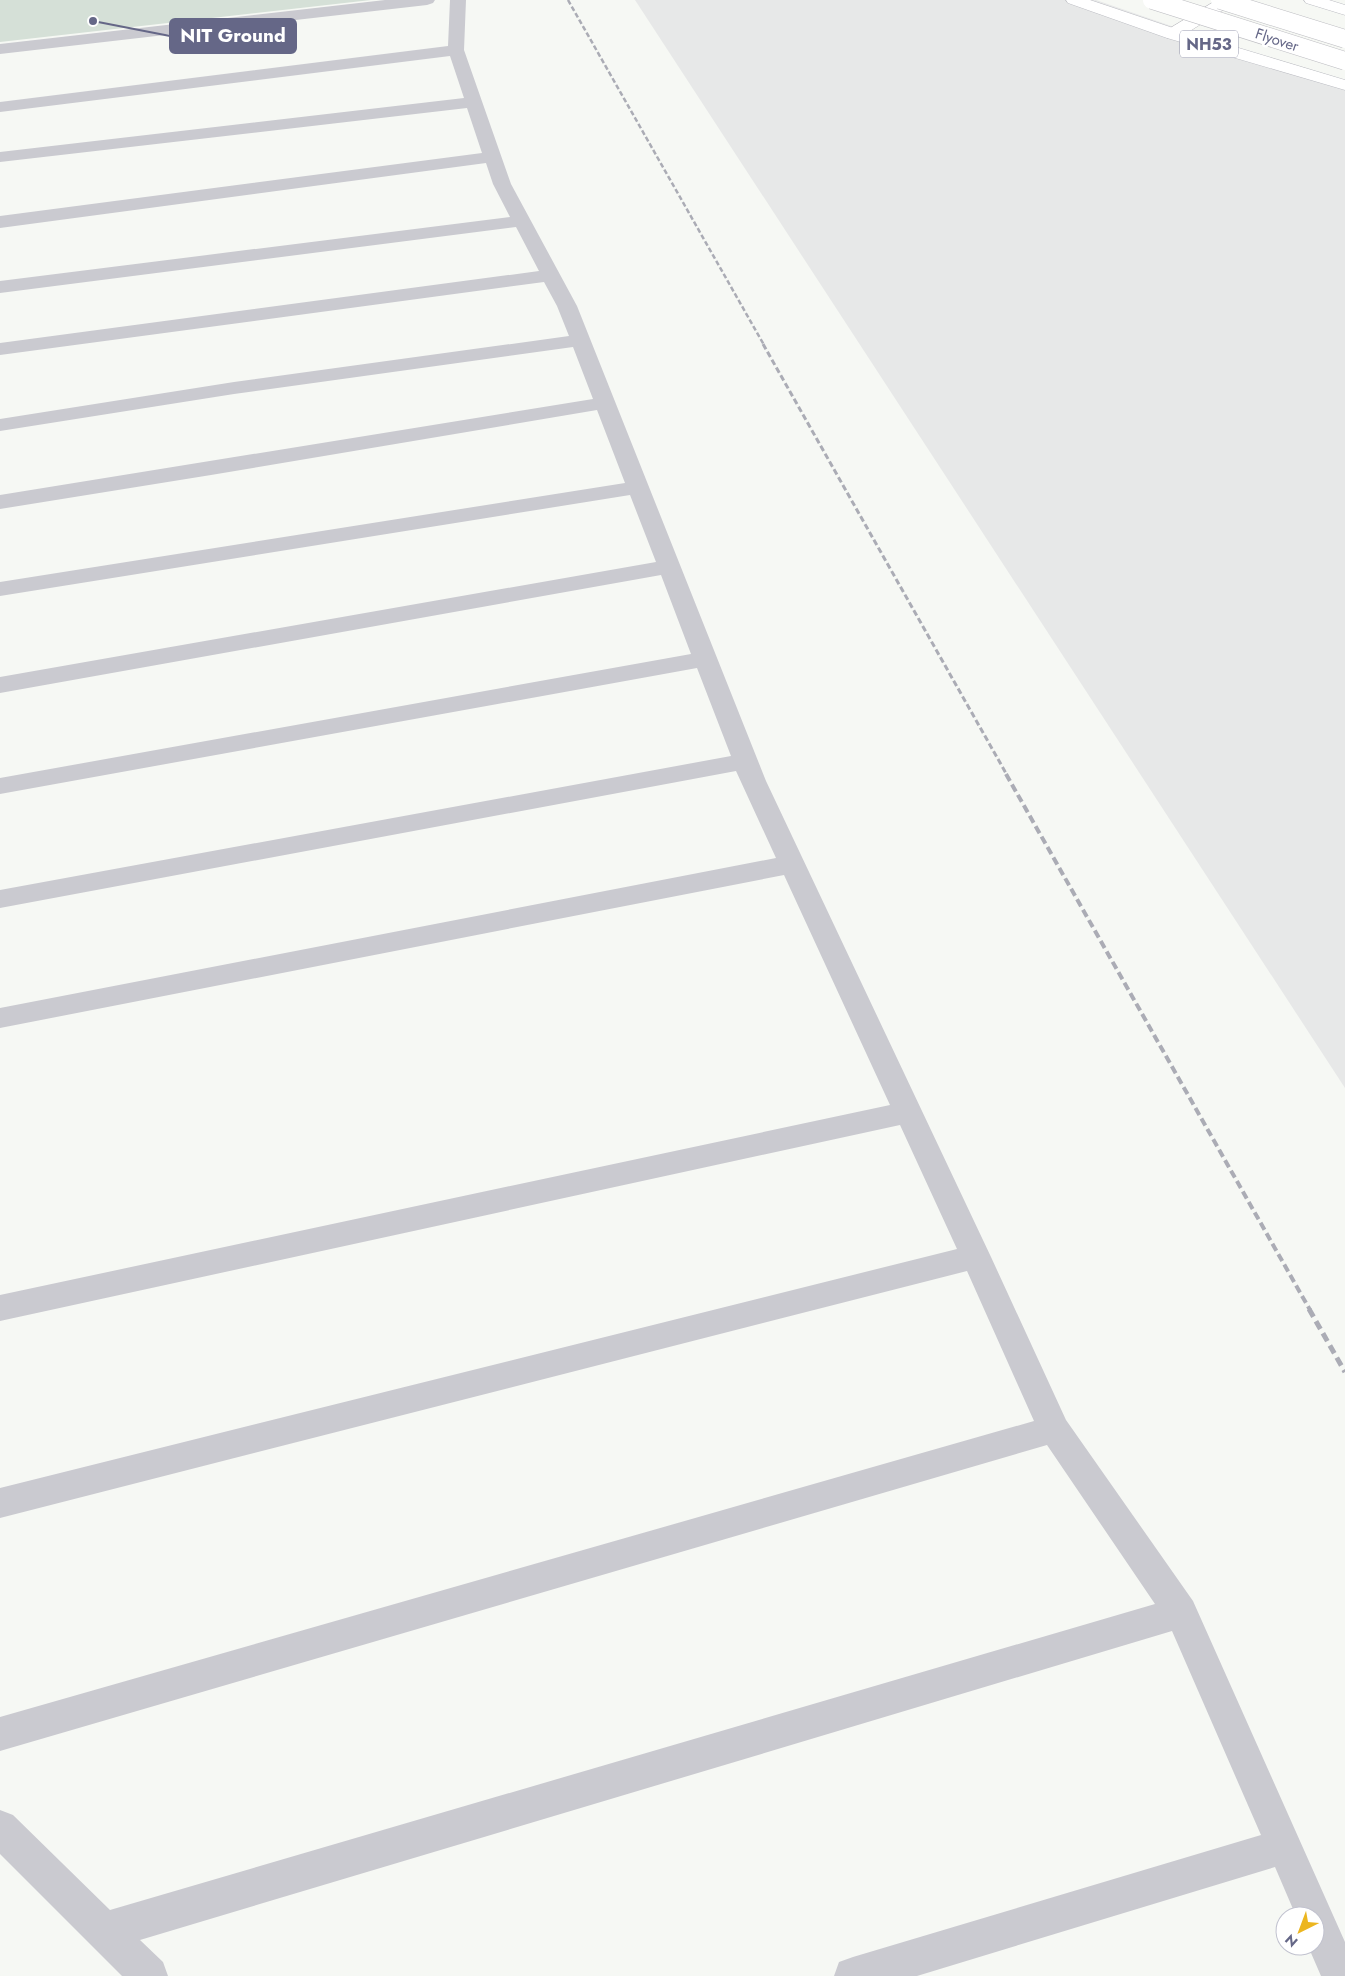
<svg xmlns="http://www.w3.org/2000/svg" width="1345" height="1976" viewBox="0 0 1345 1976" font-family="Jost,sans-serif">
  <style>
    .built { fill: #e7e8e8 }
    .green { fill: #d5e0d7 }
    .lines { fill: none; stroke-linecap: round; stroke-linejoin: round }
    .major-casing { stroke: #bcbdc3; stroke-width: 1 }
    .highway-casing { stroke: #bcbcc1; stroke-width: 1 }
    .minor { fill: #cacad0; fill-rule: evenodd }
    .major { fill: #fff; fill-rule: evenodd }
    .highway { fill: #fff; fill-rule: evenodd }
    .rail-far3 { stroke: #abacb5; stroke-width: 2.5; stroke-dasharray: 5 2.5; stroke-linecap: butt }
    .rail-far2 { stroke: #abacb5; stroke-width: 3; stroke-dasharray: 6 3; stroke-linecap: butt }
    .rail-far1 { stroke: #abacb5; stroke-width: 4; stroke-dasharray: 8 4; stroke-linecap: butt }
    .rail { stroke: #abacb5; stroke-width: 5; stroke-dasharray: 9 5; stroke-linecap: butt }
    .highway-bridge-casing { stroke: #bcbcc1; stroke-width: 19; stroke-linecap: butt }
    .highway-bridge { stroke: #fff; stroke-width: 18 }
    .labels { text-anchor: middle; stroke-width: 5; stroke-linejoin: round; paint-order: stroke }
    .far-street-label { font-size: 15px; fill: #656787; stroke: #fff }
    .shield { fill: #fff; stroke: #9395ab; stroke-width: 1 }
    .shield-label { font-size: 16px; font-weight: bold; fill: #656787 }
    .leader { fill: none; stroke: #656787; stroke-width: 2 }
    .callout-dot { fill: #656787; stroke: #fff; stroke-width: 2 }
    .callout { fill: #656787; stroke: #656787; stroke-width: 2 }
    .callout-label { font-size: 19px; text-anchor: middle; font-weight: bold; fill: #fff }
  </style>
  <rect width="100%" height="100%" fill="#f6f8f4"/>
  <polygon class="built" points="635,0 1096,0 1345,86 1345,1088"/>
  <polygon class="green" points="0,0 371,0 0,42"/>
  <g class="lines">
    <defs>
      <g id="major">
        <polygon points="1066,0 1090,0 1179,30 1345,80 1345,90 1167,38 1068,3"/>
        <polygon points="1304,0 1329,0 1345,5 1345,15 1306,3"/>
      </g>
      <polygon id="highway" points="1217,0 1236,0 1234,3 1179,38 1167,38 1165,34 1167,30"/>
    </defs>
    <use href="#major" class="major-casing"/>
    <use href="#highway" class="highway-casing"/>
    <g class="minor">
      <polygon points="385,0 435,0 433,3 427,5 0,54 0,44"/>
      <polygon points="450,0 466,0 464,50 511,184 577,306 766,781 991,1257 1066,1420 1193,1601 1345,1942 1345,1976 1321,1976 1308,1946 1315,1946 1315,1916 1296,1916 1275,1867 917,1976 834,1976 839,1962 853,1957 1261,1835 1172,1631 140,1940 163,1962 168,1976 122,1976 0,1854 0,1810 13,1815 110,1910 1155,1604 1047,1445 0,1751 0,1717 1034,1421 967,1271 0,1518 0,1488 957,1249 900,1125 0,1321 0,1295 890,1105 784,875 0,1028 0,1008 776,858 736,771 0,908 0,890 731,756 697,668 0,794 0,778 691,654 661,575 0,693 0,677 656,562 630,495 0,596 0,582 625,483 597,410 211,475 0,509 0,495 593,399 573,347 234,394 0,431 0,419 234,382 569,336 557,306 544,282 0,355 0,343 539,271 516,227 0,293 0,281 510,217 493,184 486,163 0,228 0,216 482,153 467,108 0,162 0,152 464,98 450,56 0,112 0,102 448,46"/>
    </g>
    <use href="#major" class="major"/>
    <use href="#highway" class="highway"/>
    <polyline class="rail-far3" points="568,0 764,345"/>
    <polyline class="rail-far2" points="763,344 1007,775"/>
    <polyline class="rail-far1" points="1006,774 1310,1310"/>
    <polyline class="rail" points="1309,1309 1345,1372"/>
    <defs>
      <g id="highway-bridge">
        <polyline points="1152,0 1345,61"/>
        <polyline points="1220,0 1345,39"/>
      </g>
    </defs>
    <use href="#highway-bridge" class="highway-bridge-casing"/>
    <use href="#highway-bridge" class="highway-bridge"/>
  </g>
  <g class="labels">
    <g class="far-street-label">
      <text transform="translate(1277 40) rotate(18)" y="5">Flyover</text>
    </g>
    <rect class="shield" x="1180" y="30.5" width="58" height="27" rx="4"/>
    <g class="shield-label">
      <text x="1209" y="50">NH53</text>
    </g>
  </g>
  <path class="leader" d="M93 21L170 36"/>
  <circle class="callout-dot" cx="93" cy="21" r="5"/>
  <rect class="callout" x="170" y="19" width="126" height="34" rx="5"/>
  <g class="callout-label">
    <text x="233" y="42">NIT Ground</text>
  </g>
  <g transform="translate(1300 1931) rotate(222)"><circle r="24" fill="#ffffff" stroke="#c1c2cf"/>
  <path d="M0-4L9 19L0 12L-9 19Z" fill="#ecb620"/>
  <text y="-8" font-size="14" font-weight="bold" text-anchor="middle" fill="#656787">N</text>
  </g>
</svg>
